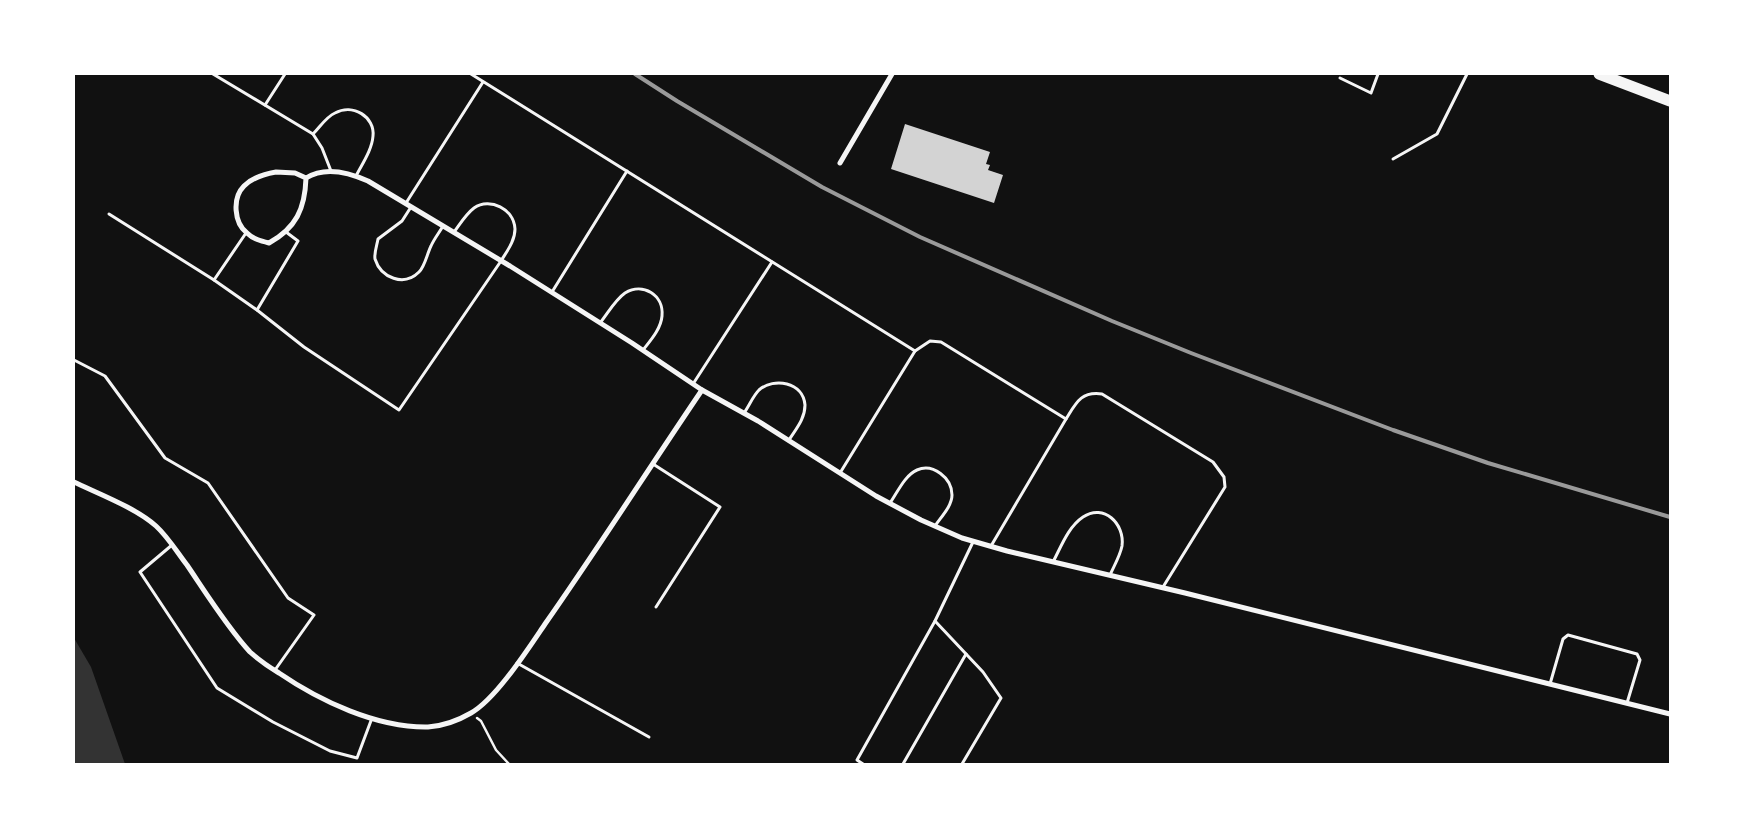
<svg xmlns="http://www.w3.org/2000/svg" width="1744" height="838" viewBox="0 0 1744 838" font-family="'DejaVu Sans',sans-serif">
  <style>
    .water { fill: #333 }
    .building { fill: #d3d3d3 }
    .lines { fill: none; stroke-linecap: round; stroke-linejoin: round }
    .path { stroke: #f5f5f5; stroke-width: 2.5 }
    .service { stroke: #f5f5f5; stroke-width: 3 }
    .minor { stroke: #f5f5f5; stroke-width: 5 }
    .trunk { stroke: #f5f5f5; stroke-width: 11 }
    .rail { stroke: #9a9a9a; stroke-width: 4 }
  </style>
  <rect width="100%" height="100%" fill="#111"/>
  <polygon class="water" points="74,638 91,667 125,764 74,764"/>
  <polygon class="building" points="905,124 990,152 986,164 990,165 988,170 1003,175 994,203 891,169"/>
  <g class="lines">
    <polyline class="path" points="477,718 481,721 496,750 509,764"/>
    <g class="service">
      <polyline points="213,74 313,134 322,148 331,171"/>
      <path d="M 471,74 L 915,351 L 930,341 L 941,342 L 1066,419 C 1076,403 1081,391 1102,394 L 1213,462 L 1224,477 L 1225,487 L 1163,587"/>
      <polyline points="1340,78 1371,93 1378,74"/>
      <polyline points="265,105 285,74"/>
      <path d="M 313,134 C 320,127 326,117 335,113 C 353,103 375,117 373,136 C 372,150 362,164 356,176"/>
      <polyline points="1393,159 1437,134 1467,74"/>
      <polyline points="406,203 483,82"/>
      <path d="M 411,207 L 402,221 L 378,239 C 377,245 374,253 375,259 C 381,278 404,287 419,272 C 425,266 427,254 431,246 C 434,239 439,233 443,226"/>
      <polyline points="109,214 214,280 246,233"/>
      <path d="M 214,280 L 257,310 L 304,347 L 399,410 L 501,261 C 507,251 515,241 515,229 C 514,209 490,197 474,208 C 466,214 460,224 454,232"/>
      <polyline points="552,292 627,171"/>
      <polyline points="257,310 298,241 286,232"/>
      <path d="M 600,323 C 608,313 615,300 625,293 C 643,282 664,295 662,316 C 661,329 650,341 643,350"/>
      <polyline points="74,361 74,360 105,376 165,458 208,483 288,598 314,615 275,670"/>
      <polyline points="693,384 772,262"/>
      <path d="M 744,413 C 749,406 753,396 759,390 C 774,377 803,382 805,405 C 805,419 796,429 789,440"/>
      <polyline points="653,464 720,507 656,607"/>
      <polyline points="840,473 915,351"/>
      <path d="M 890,503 C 897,493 905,475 917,470 C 933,463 952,478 952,495 C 952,506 941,517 935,526"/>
      <polyline points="172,545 140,572 217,688 273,722 330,751 357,758 372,718"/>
      <polyline points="991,546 1066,419"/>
      <path d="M 1053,562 C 1061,547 1068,527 1083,517 C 1104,503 1125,524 1122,546 C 1120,556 1114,566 1110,575"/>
      <polyline points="935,621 983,672 1001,698 962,764"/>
      <polyline points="517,663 649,737"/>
      <polyline points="1550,684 1563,639 1568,635 1637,654 1640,660 1627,703"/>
      <polyline points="863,764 857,760 935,621 973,542"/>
      <polyline points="903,764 966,654"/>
    </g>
    <g class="minor">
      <polyline points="840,163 892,74"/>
      <path d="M 276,172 L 295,173 L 306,178 C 305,209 296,228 269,243 C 261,241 253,239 247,233 C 234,223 232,198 244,186 C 253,177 264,174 276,172 Z"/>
      <path d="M 306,178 C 325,166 348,172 368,181 L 510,266 L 632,343 L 702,390 L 758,421 L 876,496 L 921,520 L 962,538 L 1007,551 L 1185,593 L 1670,714"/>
      <path d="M 74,482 C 99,494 136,508 156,526 C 168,537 177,552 187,565 C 206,593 227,627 250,652 C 259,660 269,667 279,673 C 320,701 377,728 428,727 C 443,726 459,720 471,713 C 496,699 528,649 545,624 C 599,547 649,468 702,390"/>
    </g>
    <polyline class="trunk" points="1599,74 1670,101"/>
    <polyline class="rail" points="635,74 677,101 822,187 920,237 1112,321 1191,353 1393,430 1488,463 1670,517"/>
  </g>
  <rect width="1744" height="838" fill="none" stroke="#ffffff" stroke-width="150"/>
</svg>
